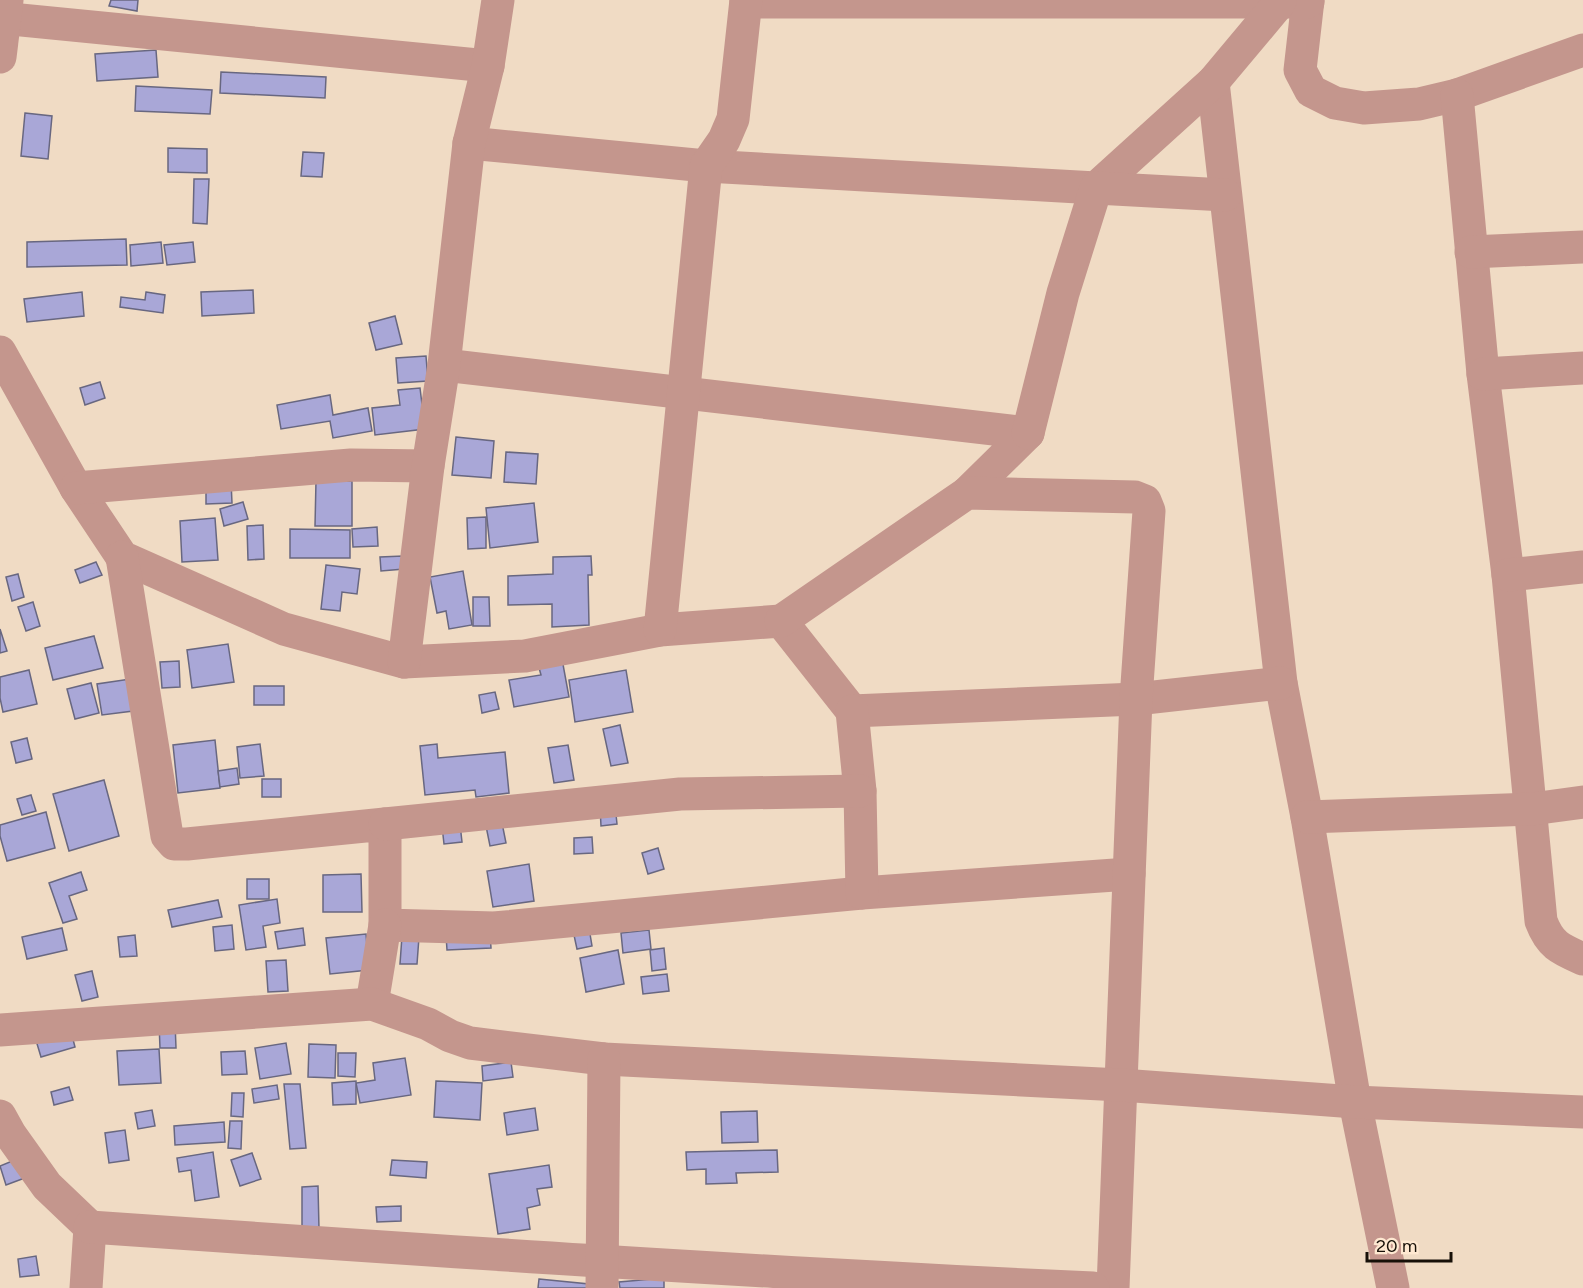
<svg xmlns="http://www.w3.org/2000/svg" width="1583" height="1288" viewBox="0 0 1583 1288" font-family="Figtree,sans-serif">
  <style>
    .building { fill: #a9a7d7; stroke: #686780; stroke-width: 1.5 }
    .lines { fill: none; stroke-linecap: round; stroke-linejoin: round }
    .minor { stroke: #c4968d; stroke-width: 33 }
  </style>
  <rect width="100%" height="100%" fill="#f0dbc4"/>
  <g class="building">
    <polygon points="111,0 138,0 137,11 109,6"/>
    <polygon points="156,50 158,77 97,81 95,54"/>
    <polygon points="221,72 326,77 325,98 220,93"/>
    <polygon points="136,86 212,90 210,114 135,111"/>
    <polygon points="25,113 52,116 48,159 21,156"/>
    <polygon points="168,148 207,149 207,173 168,172"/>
    <polygon points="303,152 324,153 322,177 301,176"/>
    <polygon points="194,179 209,179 207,224 193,223"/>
    <polygon points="126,239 127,265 27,267 27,242"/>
    <polygon points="161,242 163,263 131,266 130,245"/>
    <polygon points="193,242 195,262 167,265 164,245"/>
    <polygon points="253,290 254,313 202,316 201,292"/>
    <polygon points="82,292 84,316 27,322 24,299"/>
    <polygon points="146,292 165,295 163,313 120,307 121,297 145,300"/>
    <polygon points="395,316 402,344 376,350 369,323"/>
    <polygon points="426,356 428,381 398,383 396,358"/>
    <polygon points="100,382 105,398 85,405 80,388"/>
    <polygon points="420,388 425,429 375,435 372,408 400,405 398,390"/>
    <polygon points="330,395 333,415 368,408 372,431 333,438 330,421 281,429 277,405"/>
    <polygon points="456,437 494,441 491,478 452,475"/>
    <polygon points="506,452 538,454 536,484 504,482"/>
    <polygon points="231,481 232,503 206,504 206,482"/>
    <polygon points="316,481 352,481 352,526 315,526"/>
    <polygon points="243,502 248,519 224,526 220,509"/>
    <polygon points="534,503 538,542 490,548 486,508"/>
    <polygon points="486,517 486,548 468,549 467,518"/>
    <polygon points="215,518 218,560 182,562 180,521"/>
    <polygon points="263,525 264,559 248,560 247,526"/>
    <polygon points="377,527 378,546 353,547 352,529"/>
    <polygon points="290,529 350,530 350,558 290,558"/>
    <polygon points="403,556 404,569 381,571 380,557"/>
    <polygon points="591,556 592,575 588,575 589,625 552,627 552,604 508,605 508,576 553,574 553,557"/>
    <polygon points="96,562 102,575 80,583 75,570"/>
    <polygon points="326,565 360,569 357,594 342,592 340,611 321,609"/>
    <polygon points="463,571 472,625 449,629 446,611 437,613 430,577"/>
    <polygon points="18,574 24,597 12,601 6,577"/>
    <polygon points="473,597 489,597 490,626 473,626"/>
    <polygon points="33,602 40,626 26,631 18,607"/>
    <polygon points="0,629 7,651 0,653"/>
    <polygon points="94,636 103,668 53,680 45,648"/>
    <polygon points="228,644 234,682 192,688 187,650"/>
    <polygon points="562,659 569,697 514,707 509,680 541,675 538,664"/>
    <polygon points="179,661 180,687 162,688 160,662"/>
    <polygon points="29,670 37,704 3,712 0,698 0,677"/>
    <polygon points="626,670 633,712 575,722 569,680"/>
    <polygon points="137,678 141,710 102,715 97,684"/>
    <polygon points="91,683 99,713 75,719 67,689"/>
    <rect x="254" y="686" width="30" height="19"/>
    <polygon points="495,692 499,709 482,713 479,695"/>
    <polygon points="620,725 628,763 611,766 603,729"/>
    <polygon points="27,738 32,759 16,763 11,742"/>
    <polygon points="215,740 220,788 178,793 173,745"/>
    <polygon points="260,744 264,776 240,778 237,747"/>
    <polygon points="437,744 438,758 505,752 509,793 476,797 475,790 425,795 420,746"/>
    <polygon points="568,745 574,780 554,783 548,748"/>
    <polygon points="237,768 239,784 220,787 218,771"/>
    <rect x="262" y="779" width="19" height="18"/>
    <polygon points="104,780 119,836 69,851 53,794"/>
    <polygon points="31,795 36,811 22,815 17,799"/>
    <polygon points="615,805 617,824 601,826 600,807"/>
    <polygon points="46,812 55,848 7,861 0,836 0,825"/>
    <polygon points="502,823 506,843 490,846 486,826"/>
    <polygon points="460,824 462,842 444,844 442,826"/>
    <polygon points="592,837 593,853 574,854 574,838"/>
    <polygon points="658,848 664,869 648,874 642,853"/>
    <polygon points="529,864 534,901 493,907 487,871"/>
    <polygon points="81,872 87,890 69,896 77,919 63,923 49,883"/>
    <polygon points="361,874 362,912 323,912 323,875"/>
    <rect x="247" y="879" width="22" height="20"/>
    <polygon points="277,899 280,923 263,926 266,947 246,950 239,905"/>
    <polygon points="218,900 222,917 172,927 168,910"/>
    <polygon points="588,922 592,946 577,949 572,926"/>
    <polygon points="232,925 234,949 215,951 213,927"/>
    <polygon points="62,928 67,950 27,959 22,937"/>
    <polygon points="303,928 305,945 278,949 275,932"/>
    <polygon points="649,930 651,949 623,953 621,933"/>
    <polygon points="490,933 491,948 447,950 446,935"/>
    <polygon points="366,934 369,970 330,974 326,938"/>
    <polygon points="135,935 137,956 120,957 118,937"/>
    <polygon points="402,936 419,937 417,964 400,964"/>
    <polygon points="664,948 666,969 652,971 650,950"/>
    <polygon points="618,950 624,984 586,992 580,958"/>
    <polygon points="286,960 288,991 268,992 266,961"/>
    <polygon points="92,971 98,997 82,1001 75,975"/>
    <polygon points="667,974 669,991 643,994 641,977"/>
    <polygon points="175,1022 176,1048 160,1048 159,1023"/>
    <polygon points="70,1028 75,1047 41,1057 35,1037"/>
    <polygon points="286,1043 291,1074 260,1079 255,1048"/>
    <polygon points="309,1044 336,1045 335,1078 308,1077"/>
    <polygon points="159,1049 161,1083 119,1085 117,1051"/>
    <polygon points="245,1051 247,1074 222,1075 221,1052"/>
    <polygon points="338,1053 356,1053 355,1077 338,1076"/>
    <polygon points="405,1058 411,1095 360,1103 356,1083 375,1080 373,1063"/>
    <polygon points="511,1062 513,1077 483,1081 482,1066"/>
    <polygon points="356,1081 356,1104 333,1105 332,1083"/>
    <polygon points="436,1081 482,1083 480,1120 434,1117"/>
    <polygon points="284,1084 300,1084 306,1148 290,1149"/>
    <polygon points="277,1085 279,1099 254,1103 252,1089"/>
    <polygon points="69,1087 73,1100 54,1105 51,1092"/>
    <polygon points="232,1093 244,1093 243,1117 231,1116"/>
    <polygon points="535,1108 538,1130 507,1135 504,1113"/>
    <polygon points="152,1110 155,1126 138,1129 135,1113"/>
    <polygon points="757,1111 758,1142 722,1143 721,1112"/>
    <polygon points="230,1121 242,1121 241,1149 228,1148"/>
    <polygon points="224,1122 225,1142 175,1145 174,1126"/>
    <polygon points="125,1130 129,1160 109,1163 105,1133"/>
    <polygon points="777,1150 778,1172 736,1173 737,1183 706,1184 706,1169 687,1170 686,1152"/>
    <polygon points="213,1152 219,1197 195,1201 191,1170 179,1172 177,1158"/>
    <polygon points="252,1153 261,1179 240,1186 231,1160"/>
    <polygon points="22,1157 30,1176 6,1185 0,1166"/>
    <polygon points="392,1160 427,1162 426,1178 390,1175"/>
    <polygon points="549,1165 552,1187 537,1189 540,1205 527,1208 530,1229 498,1234 489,1174"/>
    <polygon points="318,1186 319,1229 302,1229 302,1187"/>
    <polygon points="401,1206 401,1221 377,1222 376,1207"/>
    <polygon points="36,1256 39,1275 20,1277 18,1259"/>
    <polygon points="664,1278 664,1288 620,1288 619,1282"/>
    <polygon points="539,1279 589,1284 588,1288 538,1288"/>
  </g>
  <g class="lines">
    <g class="minor">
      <polyline points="1308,0 1300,70 1311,91 1335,103 1364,108 1419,104 1457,95 1583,50"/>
      <polyline points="746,2 1308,2"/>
      <polyline points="0,18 488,66"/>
      <polyline points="0,57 7,0"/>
      <polyline points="1213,82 1281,683 1307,817 1355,1102 1393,1288"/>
      <path d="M 1457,95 L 1483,374 L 1508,575 L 1541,921 C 1550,945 1560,949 1583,959"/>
      <polyline points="469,143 706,166 1096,188 1213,82 1280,2"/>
      <polyline points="1471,252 1583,247"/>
      <polyline points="0,352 76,488 122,557 284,629 404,662 525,656 660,630 781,621 852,711 1136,699 1281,683"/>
      <polyline points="444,365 1028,433 967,493"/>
      <polyline points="1483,374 1583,368"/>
      <polyline points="1028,433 1063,293 1096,188 1225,195"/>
      <polyline points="76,488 351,465 428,466"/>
      <polyline points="122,557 167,836 174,844 187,844 385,824 385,925 494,928 862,893 1129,874"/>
      <polyline points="1508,575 1583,567"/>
      <polyline points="781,621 967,493 1135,497 1145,501 1149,511 1136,699 1113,1288"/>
      <polyline points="660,630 706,166 724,140 733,119 746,0"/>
      <polyline points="404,662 428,466 444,365 469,143 488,66 498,0"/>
      <polyline points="852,711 860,791 862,893"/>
      <polyline points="1307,817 1532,809 1583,802"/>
      <polyline points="385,824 680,794 860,791"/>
      <polyline points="372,1004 385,925"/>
      <polyline points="0,1030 372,1004 428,1024 450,1036 470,1043 604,1059 1121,1085 1355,1102 1583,1112"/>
      <polyline points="0,1116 10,1134 47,1186 90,1227 86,1288"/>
      <path d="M 90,1227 C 424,1250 758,1273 1093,1288"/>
      <polyline points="602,1288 604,1059"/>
    </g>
  </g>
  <path d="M1367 1252v9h84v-9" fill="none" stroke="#171008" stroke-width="3"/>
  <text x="1376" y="1252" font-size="18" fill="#171008" stroke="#fee8d1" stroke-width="4.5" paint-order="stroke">20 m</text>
</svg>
